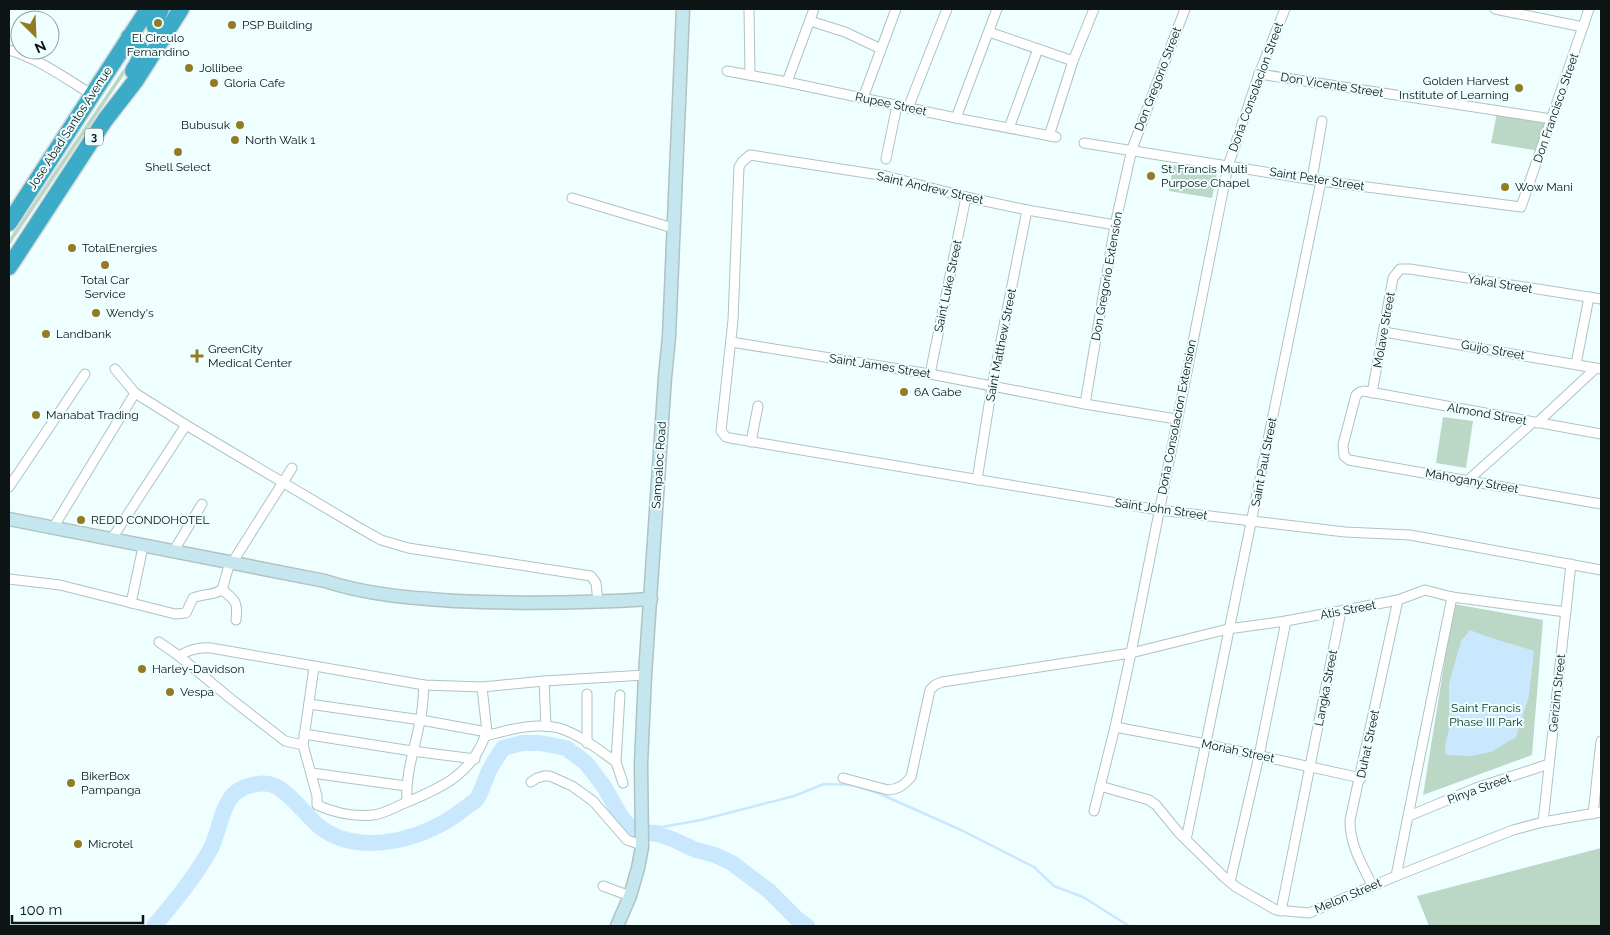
<svg xmlns="http://www.w3.org/2000/svg" width="1610" height="935" viewBox="0 0 1610 935" font-family="Raleway,sans-serif">
  <style>
    .green { fill: #bbd7c5 }
    .water { fill: #c9e8fe }
    .lines { fill: none; stroke-linecap: round; stroke-linejoin: round }
    .stream { stroke: #c9e8fe; stroke-width: 2.5 }
    .river { stroke: #c9e8fe; stroke-width: 16 }
    .street-casing { stroke: #b0c2c3; stroke-width: 11 }
    .secondary-casing { stroke: #b0c2c3; stroke-width: 15 }
    .highway-casing { stroke: #d8d9d9; stroke-width: 19 }
    .street { stroke: #fff; stroke-width: 9 }
    .secondary { stroke: #c4e6ee; stroke-width: 12 }
    .highway { stroke: #3babc7; stroke-width: 16 }
    .poi-dot { fill: #927c23; stroke: #efffff; stroke-width: 2 }
    .labels { text-anchor: middle; stroke-width: 4; stroke-linejoin: round; paint-order: stroke }
    .shield { fill: #efffff; stroke: #515a5a; stroke-width: 1 }
    .shield-label { font-size: 11px; font-weight: bold; fill: #0d1414 }
    .poi-label { font-size: 12px; fill: #0d1414; stroke: #efffff; text-anchor: start }
    .street-label { font-size: 12px; fill: #0d1414; stroke: #efffff }
    .park-label { font-size: 12px; fill: #01341c; stroke: #efffff }
  </style>
  <rect width="100%" height="100%" fill="#efffff"/>
  <g class="green">
    <polygon points="135,52 138,54 9,246 9,239"/>
    <polygon points="1497,113 1551,121 1540,151 1491,143"/>
    <polygon points="1173,165 1217,173 1212,198 1169,191"/>
    <polygon points="1443,417 1473,421 1466,468 1436,463"/>
    <polygon points="1454,604 1543,620 1532,755 1423,795"/>
    <polygon points="1601,848 1601,926 1429,926 1417,896"/>
  </g>
  <path class="water" d="M 1470,630 C 1491,639 1513,644 1534,651 L 1529,696 L 1516,737 L 1491,752 L 1471,756 L 1446,755 L 1445,746 L 1449,729 L 1449,684 L 1461,641 Z"/>
  <g class="lines">
    <polyline class="stream" points="647,827 655,826 662,827 701,820 794,796 824,784 852,785 878,793 961,830 1034,867 1054,886 1083,897 1129,926"/>
    <path class="river" d="M 154,926 C 174,902 195,877 210,850 C 219,834 221,807 234,794 C 242,786 261,781 273,785 C 289,791 307,817 321,828 C 363,858 429,838 465,808 C 469,805 474,802 477,799 C 482,791 485,779 489,771 C 493,763 498,756 503,748 L 522,743 L 540,743 L 566,748 L 586,763 L 603,785 L 622,818 L 633,830 L 657,834 L 672,839 L 696,850 L 715,855 L 732,863 L 769,891 L 797,919 L 807,926"/>
    <defs>
      <g id="street">
        <polyline points="749,9 750,75"/>
        <polyline points="1495,9 1583,27"/>
        <polyline points="810,21 845,32 881,49"/>
        <polyline points="989,32 1073,61"/>
        <path d="M 9,50 C 39,59 65,78 91,94"/>
        <polyline points="727,71 787,82 956,118 1056,137"/>
        <polyline points="1259,74 1552,119"/>
        <polyline points="787,82 814,9"/>
        <polyline points="863,98 896,9"/>
        <polyline points="908,108 947,9"/>
        <polyline points="956,118 997,9"/>
        <polyline points="1009,128 1038,49"/>
        <polyline points="1049,136 1073,61 1094,9"/>
        <polyline points="1084,143 1321,181 1521,207 1589,9"/>
        <polyline points="886,159 897,105"/>
        <polyline points="1312,179 1322,121"/>
        <polyline points="572,198 673,228"/>
        <polyline points="1115,225 1027,210 966,197 886,176 750,155 742,162 739,167 733,320 721,431 726,437 730,438 1159,510 1345,532 1410,535 1601,570"/>
        <polyline points="1384,332 1601,369"/>
        <polyline points="731,342 930,374 1085,404 1176,419"/>
        <polyline points="1576,364 1589,297"/>
        <polyline points="115,369 135,393 186,425 358,527 381,540 408,548 591,576 596,583 598,602"/>
        <polyline points="930,374 966,197"/>
        <polyline points="1372,393 1393,278 1400,269 1410,269 1601,299"/>
        <polyline points="1085,404 1115,225 1132,149 1185,9"/>
        <polyline points="1537,423 1596,368"/>
        <polyline points="1601,434 1364,391 1360,392 1356,395 1343,445 1344,456 1349,460 1601,504"/>
        <polyline points="751,442 758,406"/>
        <polyline points="977,480 992,386 1027,210"/>
        <polyline points="1467,481 1532,423"/>
        <polyline points="9,487 85,374"/>
        <polyline points="53,528 135,393"/>
        <polyline points="111,540 186,425"/>
        <polyline points="173,552 202,504"/>
        <path d="M 230,562 L 222,590 C 236,600 238,603 236,620"/>
        <polyline points="232,563 292,468"/>
        <path d="M 9,579 L 60,585 L 175,614 L 186,613 L 193,598 C 203,594 214,595 222,590"/>
        <polyline points="131,603 143,547"/>
        <polyline points="159,642 179,656 231,699 285,741 303,745"/>
        <path d="M 179,656 C 190,649 199,647 211,648 L 424,685 L 482,687 L 544,681 L 645,675"/>
        <path d="M 314,667 L 303,745 L 317,796 L 317,805 C 335,813 353,817 373,815 C 384,814 395,807 405,803 C 441,788 471,775 485,736 C 508,730 535,722 559,728 C 579,734 599,750 616,762"/>
        <polyline points="544,681 546,726"/>
        <polyline points="482,687 487,732 486,736"/>
        <polyline points="587,694 587,743"/>
        <polyline points="620,695 616,762 623,783"/>
        <polyline points="309,704 421,720 487,732"/>
        <polyline points="1115,727 1206,744 1361,778"/>
        <polyline points="304,734 412,751 475,759"/>
        <polyline points="312,773 406,786"/>
        <path d="M 843,778 L 888,790 C 899,789 904,785 911,777 L 930,690 L 935,685 L 942,682 L 1131,653 L 1228,629 L 1286,621 L 1398,600 L 1425,590 L 1452,597 L 1566,612"/>
        <polyline points="531,782 537,778 544,776 550,776 572,786 593,801 627,840 642,845"/>
        <polyline points="1100,786 1149,800 1156,805 1179,833 1224,877 1236,887 1276,910 1309,913 1396,876 1452,597"/>
        <path d="M 407,802 C 405,774 415,748 420,721 C 423,709 423,697 424,685"/>
        <polyline points="1094,811 1115,727 1131,653 1228,166 1259,74 1285,9"/>
        <polyline points="1593,814 1601,741"/>
        <polyline points="1409,816 1476,788 1549,764"/>
        <polyline points="1543,822 1571,564"/>
        <polyline points="1186,840 1321,181"/>
        <polyline points="1396,876 1513,830 1543,822 1601,812"/>
        <polyline points="1230,882 1259,756 1286,621"/>
        <path d="M 1372,885 C 1361,862 1350,846 1350,820 L 1398,600"/>
        <polyline points="603,886 630,896"/>
        <polyline points="1281,911 1341,611"/>
      </g>
      <g id="secondary">
        <path d="M 9,519 L 325,581 C 367,595 412,598 456,601 C 521,604 586,603 651,599"/>
        <polyline points="617,926 630,896 638,868 642,847 641,764 645,675 665,377 669,337 683,9"/>
      </g>
      <g id="highway">
        <polyline points="161,9 154,24 156,30 164,38"/>
        <path d="M 129,37 C 145,51 144,53 133,71"/>
        <polyline points="9,223 148,9"/>
        <polyline points="9,267 105,120 136,80 181,9"/>
      </g>
    </defs>
    <use href="#street" class="street-casing"/>
    <use href="#secondary" class="secondary-casing"/>
    <use href="#highway" class="highway-casing"/>
    <use href="#street" class="street"/>
    <use href="#secondary" class="secondary"/>
    <use href="#highway" class="highway"/>
  </g>
  <g class="poi-dot">
    <circle cx="158" cy="23" r="5"/>
    <circle cx="232" cy="25" r="5"/>
    <circle cx="189" cy="68" r="5"/>
    <circle cx="214" cy="83" r="5"/>
    <circle cx="1519" cy="88" r="5"/>
    <circle cx="240" cy="125" r="5"/>
    <circle cx="235" cy="140" r="5"/>
    <circle cx="178" cy="152" r="5"/>
    <circle cx="1151" cy="176" r="5"/>
    <circle cx="1505" cy="187" r="5"/>
    <circle cx="72" cy="248" r="5"/>
    <circle cx="105" cy="265" r="5"/>
    <circle cx="96" cy="313" r="5"/>
    <circle cx="46" cy="334" r="5"/>
    <path d="M194.5 348.5h5v5h5v5h-5v5h-5v-5h-5v-5h5z"/>
    <circle cx="904" cy="392" r="5"/>
    <circle cx="36" cy="415" r="5"/>
    <circle cx="81" cy="520" r="5"/>
    <circle cx="142" cy="669" r="5"/>
    <circle cx="170" cy="692" r="5"/>
    <circle cx="71" cy="783" r="5"/>
    <circle cx="78" cy="844" r="5"/>
  </g>
  <g class="labels">
    <rect class="shield" x="85" y="128.5" width="18" height="17" rx="4"/>
    <g class="shield-label">
      <text x="94" y="141">3</text>
    </g>
    <g class="poi-label">
      <text x="242" y="29">PSP Building</text>
      <text x="158" y="42" text-anchor="middle">El Circulo<tspan x="158" dy="14">Fernandino</tspan></text>
      <text x="199" y="72">Jollibee</text>
      <text x="1509" y="85" text-anchor="end">Golden Harvest<tspan x="1509" dy="14">Institute of Learning</tspan></text>
      <text x="224" y="87">Gloria Cafe</text>
      <text x="230" y="129" text-anchor="end">Bubusuk</text>
      <text x="245" y="144">North Walk 1</text>
      <text x="178" y="171" text-anchor="middle">Shell Select</text>
      <text x="1161" y="173">St. Francis Multi<tspan x="1161" dy="14">Purpose Chapel</tspan></text>
      <text x="1515" y="191">Wow Mani</text>
      <text x="82" y="252">TotalEnergies</text>
      <text x="105" y="284" text-anchor="middle">Total Car<tspan x="105" dy="14">Service</tspan></text>
      <text x="106" y="317">Wendy's</text>
      <text x="56" y="338">Landbank</text>
      <text x="208" y="353">GreenCity<tspan x="208" dy="14">Medical Center</tspan></text>
      <text x="914" y="396">6A Gabe</text>
      <text x="46" y="419">Manabat Trading</text>
      <text x="91" y="524">REDD CONDOHOTEL</text>
      <text x="152" y="673">Harley-Davidson</text>
      <text x="180" y="696">Vespa</text>
      <text x="81" y="780">BikerBox<tspan x="81" dy="14">Pampanga</tspan></text>
      <text x="88" y="848">Microtel</text>
    </g>
    <g class="street-label">
      <text transform="translate(1158 79) rotate(-69)" y="4">Don Gregorio Street</text>
      <text transform="translate(1332 85) rotate(9)" y="4">Don Vicente Street</text>
      <text transform="translate(1256 87) rotate(-70)" y="4">Doña Consolacion Street</text>
      <text transform="translate(891 104) rotate(12)" y="4">Rupee Street</text>
      <text transform="translate(1556 108) rotate(-71)" y="4">Don Francisco Street</text>
      <text transform="translate(70 128) rotate(-57)" y="4">Jose Abad Santos Avenue</text>
      <text transform="translate(1317 179) rotate(9)" y="4">Saint Peter Street</text>
      <text transform="translate(930 188) rotate(13)" y="4">Saint Andrew Street</text>
      <text transform="translate(1107 276) rotate(-80)" y="4">Don Gregorio Extension</text>
      <text transform="translate(1500 284) rotate(9)" y="4">Yakal Street</text>
      <text transform="translate(948 286) rotate(-78)" y="4">Saint Luke Street</text>
      <text transform="translate(1384 330) rotate(-80)" y="4">Molave Street</text>
      <text transform="translate(1001 345) rotate(-79)" y="4">Saint Matthew Street</text>
      <text transform="translate(1493 350) rotate(10)" y="4">Guijo Street</text>
      <text transform="translate(880 366) rotate(9)" y="4">Saint James Street</text>
      <text transform="translate(1487 414) rotate(10)" y="4">Almond Street</text>
      <text transform="translate(1177 417) rotate(-79)" y="4">Doña Consolacion Extension</text>
      <text transform="translate(1264 462) rotate(-79)" y="4">Saint Paul Street</text>
      <text transform="translate(659 465) rotate(-86)" y="4">Sampaloc Road</text>
      <text transform="translate(1472 481) rotate(10)" y="4">Mahogany Street</text>
      <text transform="translate(1161 509) rotate(8)" y="4">Saint John Street</text>
      <text transform="translate(1348 610) rotate(-11)" y="4">Atis Street</text>
      <text transform="translate(1326 688) rotate(-79)" y="4">Langka Street</text>
      <text transform="translate(1557 693) rotate(-84)" y="4">Gerizim Street</text>
      <text transform="translate(1368 744) rotate(-78)" y="4">Duhat Street</text>
      <text transform="translate(1238 751) rotate(12)" y="4">Moriah Street</text>
      <text transform="translate(1479 789) rotate(-20)" y="4">Pinya Street</text>
      <text transform="translate(1348 896) rotate(-23)" y="4">Melon Street</text>
    </g>
    <g class="park-label">
      <text x="1486" y="712">Saint Francis<tspan x="1486" dy="14">Phase III Park</tspan></text>
    </g>
  </g>
  <rect width="1610" height="935" fill="none" stroke="#0d1414" stroke-width="20"/>
  <g transform="translate(35 35) rotate(156)"><circle r="24" fill="#efffff" stroke="#95a1a1"/>
  <path d="M0-4L9 19L0 12L-9 19Z" fill="#927c23"/>
  <text y="-8" font-size="14" font-weight="bold" text-anchor="middle" fill="#0d1414">N</text>
  </g>
  <path d="M12 915v8h131v-8" fill="none" stroke="#0d1414" stroke-width="2.5"/>
  <text x="20" y="915" font-size="15" fill="#0d1414" stroke="#efffff" stroke-width="4" paint-order="stroke">100 m</text>
</svg>
